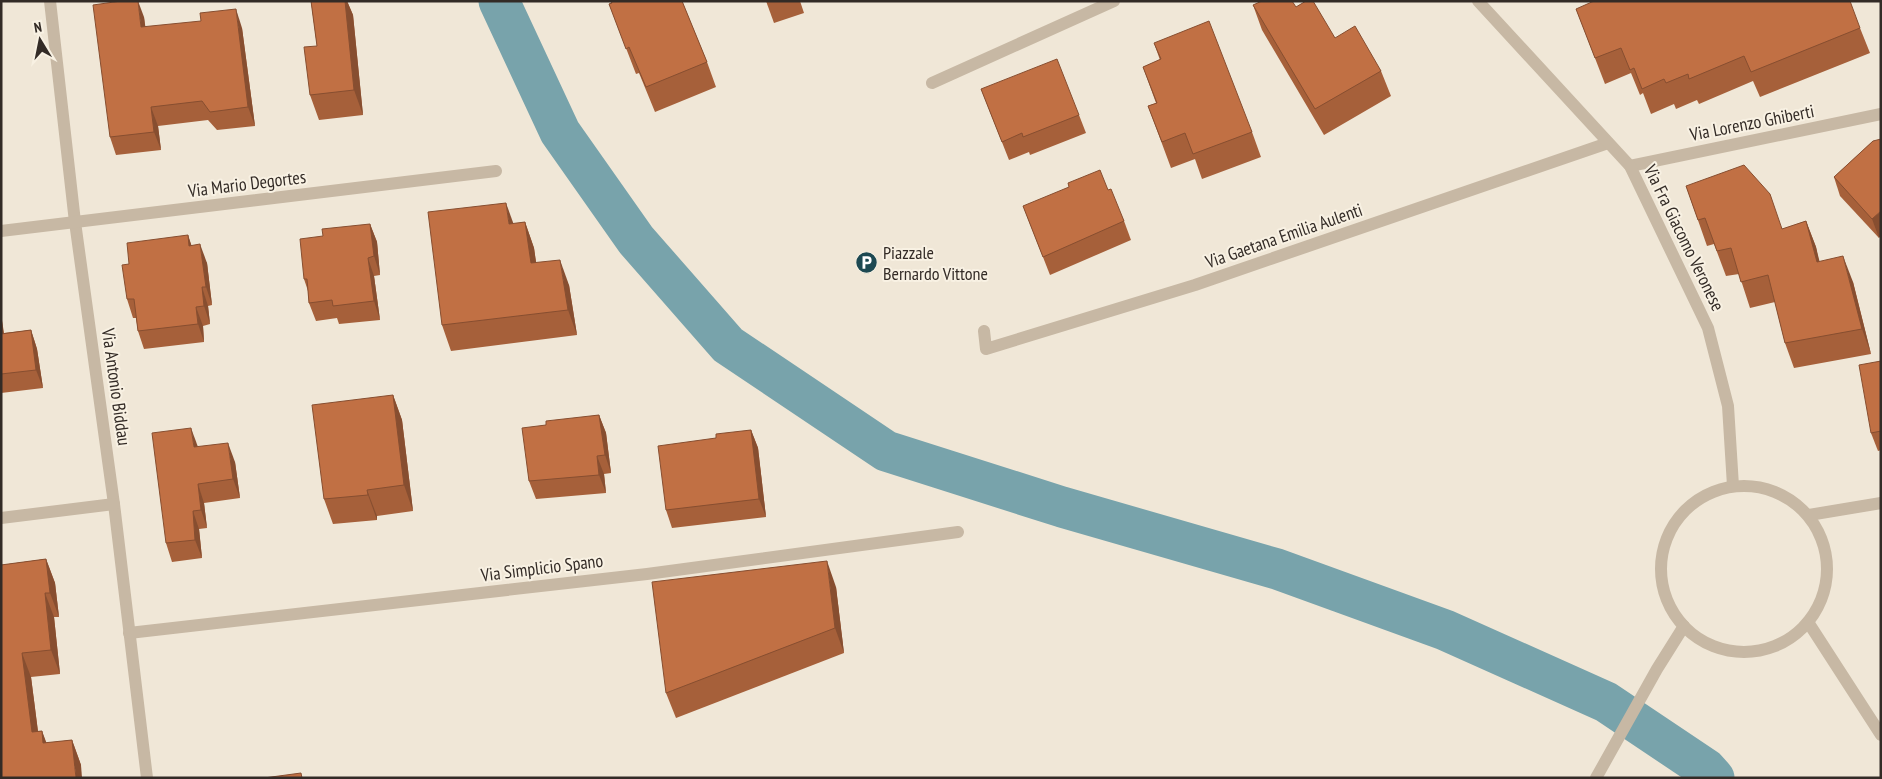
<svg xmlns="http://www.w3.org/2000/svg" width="1882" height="779" viewBox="0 0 1882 779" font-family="'PT Sans Narrow',sans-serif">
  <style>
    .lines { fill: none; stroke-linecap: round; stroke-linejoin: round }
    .canal { stroke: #78a3ab; stroke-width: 41 }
    .minor { stroke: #c7b8a4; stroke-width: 12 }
    .tertiary { stroke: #c7b8a4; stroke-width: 12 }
    .wall { fill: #a6603a }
    .shaded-wall { fill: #874e30 }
    .building { fill: #c17044; stroke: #874e30 }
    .labels { text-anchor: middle; stroke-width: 4; stroke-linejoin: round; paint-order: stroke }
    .street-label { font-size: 18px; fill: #332b26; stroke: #f8f1e3 }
    .poi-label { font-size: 18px; fill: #332b26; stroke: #f8f1e3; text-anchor: start }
  </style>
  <rect width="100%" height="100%" fill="#f0e7d7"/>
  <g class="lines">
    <polyline class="canal" points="499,1 560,132 636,240 728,345 886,451 1062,507 1277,569 1445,630 1606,702 1706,769 1714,778"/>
    <g class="minor">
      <polyline points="50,1 75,222 114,504 147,778"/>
      <polyline points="932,83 1114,1"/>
      <polyline points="1630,166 1881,114"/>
      <polyline points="1,231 496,171"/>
      <polyline points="984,331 986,349 1195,285 1608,143"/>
      <polyline points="1,518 114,504"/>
      <polyline points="129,633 647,574 958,532"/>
    </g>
    <g class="tertiary">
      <polyline points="1478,1 1630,166 1708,328 1728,406 1733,486"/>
      <circle cx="1744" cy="569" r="83"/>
      <polyline points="1809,515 1881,503"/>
      <polyline points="1808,622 1881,735"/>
      <polyline points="1596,778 1657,669 1684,626"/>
    </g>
  </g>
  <g class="wall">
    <polygon points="311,1 347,1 353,15 363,115 319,120 310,95 317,46"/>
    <polygon points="610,1 682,1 707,62 716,87 655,112 639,73 636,74 609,4 611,3"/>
    <polygon points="766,1 800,1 804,13 774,23"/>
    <polygon points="1253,5 1296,7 1335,38 1381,71 1391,96 1324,135 1262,30"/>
    <polygon points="1576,9 1860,28 1870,53 1760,97 1753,81 1699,104 1697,100 1676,109 1674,104 1651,114 1643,93 1640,95 1631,73 1605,84"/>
    <polygon points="144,17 145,27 242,28 255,126 217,130 208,120 158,126 161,150 116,155 110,137"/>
    <polygon points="1154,43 1252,132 1261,157 1202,179 1195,159 1171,168 1148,106 1156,103 1143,67 1160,60"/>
    <polygon points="981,89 1079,115 1086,133 1030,155 1029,152 1009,160"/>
    <polygon points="1873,141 1879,238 1840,196 1834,177"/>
    <polygon points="1686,186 1783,229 1806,221 1816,247 1819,262 1853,282 1871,354 1794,368 1785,343 1775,302 1750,308 1739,274 1726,276 1714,244 1707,246"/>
    <polygon points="1108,190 1124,221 1131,240 1050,275 1023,206"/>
    <polygon points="525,222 534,248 536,263 569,285 577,335 451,351 442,325 514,224"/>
    <polygon points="370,224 377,242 380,275 374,276 380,320 339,324 337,318 316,321 309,303 308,291 304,279 323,236"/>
    <polygon points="188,235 191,245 207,263 212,305 208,306 210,324 203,326 204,342 144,349 138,331 136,318 133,318 127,299 129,264"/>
    <polygon points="1,314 4,333 31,330 37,349 43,388 1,393"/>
    <polygon points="1881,361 1881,450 1878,451 1871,433"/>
    <polygon points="393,395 402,420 413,511 377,516 377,520 333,524 324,499"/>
    <polygon points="599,415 606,433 611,473 604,474 606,493 536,499 529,481 546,425"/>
    <polygon points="751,430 758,448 766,517 672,528 666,510 716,438"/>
    <polygon points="198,447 235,462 240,498 204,503 207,528 199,529 202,558 172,562 166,543"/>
    <polygon points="46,559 55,583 59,617 54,617 60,674 31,677 38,731 42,731 46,743 72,740 81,765 1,778 1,565"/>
    <polygon points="836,587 844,653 676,718 666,693"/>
  </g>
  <g class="shaded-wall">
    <polygon points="138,1 144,17 148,46 141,27"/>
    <polygon points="345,1 347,1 353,15 363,115 354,90"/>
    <polygon points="236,9 242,28 255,126 248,107"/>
    <polygon points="151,107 158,126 161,150 154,132"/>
    <polygon points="506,203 515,228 509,224"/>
    <polygon points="1881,211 1881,236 1879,238 1872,219"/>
    <polygon points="1806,221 1816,247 1826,288 1817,262"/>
    <polygon points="525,222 534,248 540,289 531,263"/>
    <polygon points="370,224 377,242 380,275 374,256"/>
    <polygon points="188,235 194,253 189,246"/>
    <polygon points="200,244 207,263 212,305 206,287"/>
    <polygon points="1843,256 1853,282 1871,354 1862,329"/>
    <polygon points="368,258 374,276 380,320 374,301"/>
    <polygon points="560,260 569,285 577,335 568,310"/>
    <polygon points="202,287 208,306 210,324 204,306"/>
    <polygon points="196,307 203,326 204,342 198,324"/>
    <polygon points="1,314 6,352 1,338"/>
    <polygon points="31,330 37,349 43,388 36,370"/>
    <polygon points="393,395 402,420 413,511 404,485"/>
    <polygon points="599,415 606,433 611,473 605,455"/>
    <polygon points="191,428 198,447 194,447"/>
    <polygon points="751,430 758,448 766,517 759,499"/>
    <polygon points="228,443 235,462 240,498 233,479"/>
    <polygon points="597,456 604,474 606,493 599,475"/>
    <polygon points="198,484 204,503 207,528 201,510"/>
    <polygon points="367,490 377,516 377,520 368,495"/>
    <polygon points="193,511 199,529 202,558 195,540"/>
    <polygon points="46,559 55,583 59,617 50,593"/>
    <polygon points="827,561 836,587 844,653 835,628"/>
    <polygon points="45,593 54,617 60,674 51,650"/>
    <polygon points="22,653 31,677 41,756 32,732"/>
    <polygon points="42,731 51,755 43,743"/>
    <polygon points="72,740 81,765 82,778 76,778"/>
  </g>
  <g class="building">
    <polygon points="121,1 138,1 141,27 201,21 200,13 236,9 248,107 210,112 202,101 151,107 154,132 110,137 93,5"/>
    <polygon points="311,1 345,1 354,90 310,95 304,47 317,46"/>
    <polygon points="611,1 682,1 707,62 646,87 629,47 626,49 609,4 612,3"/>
    <polygon points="1262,1 1292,1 1296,7 1306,1 1313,1 1335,38 1355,26 1381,71 1315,109 1253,5"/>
    <polygon points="1594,1 1850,1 1860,28 1751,72 1744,56 1689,79 1688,74 1666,83 1664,79 1642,89 1634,68 1630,70 1621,48 1595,58 1576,9"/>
    <polygon points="1209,21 1252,132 1193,154 1185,133 1162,142 1148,106 1157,103 1143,67 1161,59 1154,43"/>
    <polygon points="1057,59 1079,115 1023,137 1022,133 1002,142 981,89"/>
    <polygon points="1881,139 1881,211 1872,219 1834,177 1873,141"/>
    <polygon points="1744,165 1770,194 1782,229 1806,221 1817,262 1843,256 1862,329 1785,343 1768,275 1741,282 1731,248 1717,251 1705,218 1698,220 1686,186"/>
    <polygon points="1100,170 1108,190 1111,189 1124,221 1043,257 1023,206 1069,187 1068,183"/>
    <polygon points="506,203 509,224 525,222 531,263 560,260 568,310 442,325 428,212"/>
    <polygon points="370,224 374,256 368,258 374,301 333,306 332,300 309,303 307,279 304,279 300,239 323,236 322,229"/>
    <polygon points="188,235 189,246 200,244 206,287 202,287 204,306 196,307 198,324 138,331 134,299 127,299 122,265 129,264 127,243"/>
    <polygon points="31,330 36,370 1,374 1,334"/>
    <polygon points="1881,361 1881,431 1871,433 1859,365"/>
    <polygon points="393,395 404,485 367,490 368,495 324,499 312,405"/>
    <polygon points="599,415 605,455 597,456 599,475 529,481 522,428 546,425 546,421"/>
    <polygon points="191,428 194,447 228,443 233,479 198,484 201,510 193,511 195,540 166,543 152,433"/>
    <polygon points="751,430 759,499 666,510 658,446 716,438 716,434"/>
    <polygon points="46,559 50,593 45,593 51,650 22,653 32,732 42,731 43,743 72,740 76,778 1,778 1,565"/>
    <polygon points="827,561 835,628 666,693 652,582"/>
    <polygon points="301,773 302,778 264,778"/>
  </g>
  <defs>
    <symbol id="parking-disc" viewBox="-11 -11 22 22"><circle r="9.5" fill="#1d4952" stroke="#f8f1e3"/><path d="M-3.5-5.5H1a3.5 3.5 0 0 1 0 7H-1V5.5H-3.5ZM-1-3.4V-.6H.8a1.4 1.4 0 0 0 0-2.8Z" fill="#fff"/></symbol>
  </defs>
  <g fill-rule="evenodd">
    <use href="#parking-disc" x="854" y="250" width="25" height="25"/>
  </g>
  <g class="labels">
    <g class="street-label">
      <text transform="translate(1752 123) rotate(-11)" y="6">Via Lorenzo Ghiberti</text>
      <text transform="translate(247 184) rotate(-7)" y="6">Via Mario Degortes</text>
      <text transform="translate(1284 236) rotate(-19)" y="6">Via Gaetana Emilia Aulenti</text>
      <text transform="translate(1684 238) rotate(64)" y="6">Via Fra Giacomo Veronese</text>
      <text transform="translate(116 387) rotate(82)" y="6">Via Antonio Biddau</text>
      <text transform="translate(542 568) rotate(-7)" y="6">Via Simplicio Spano</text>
    </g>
    <g class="poi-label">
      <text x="883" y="259">Piazzale<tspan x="883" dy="21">Bernardo Vittone</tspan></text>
    </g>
  </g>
  <rect width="1882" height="779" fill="none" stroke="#332b26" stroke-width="5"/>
  <g transform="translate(40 40) rotate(350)" stroke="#f8f1e3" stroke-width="4" paint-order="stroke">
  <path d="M0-4L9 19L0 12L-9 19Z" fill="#332b26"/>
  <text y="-8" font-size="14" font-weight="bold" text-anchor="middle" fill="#332b26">N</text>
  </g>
</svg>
